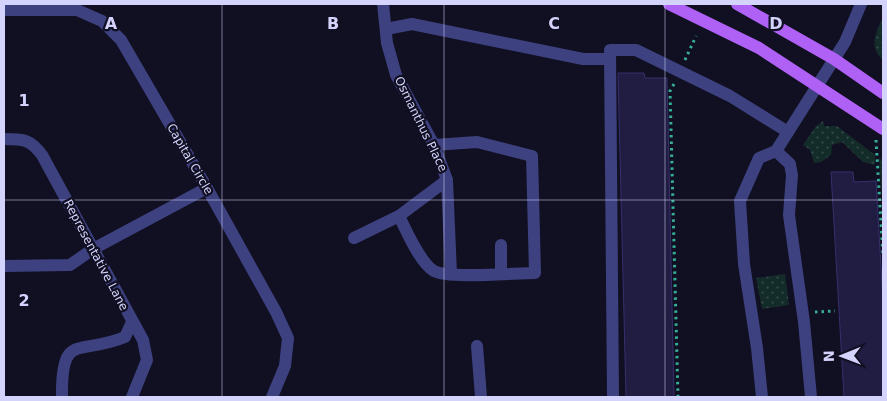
<svg xmlns="http://www.w3.org/2000/svg" width="887" height="401" viewBox="0 0 887 401" font-family="'DejaVu Sans',sans-serif">
  <style>
    .grass { fill: url(#grass-dots) }
    .building { fill: #201c42; stroke: #36306d }
    .lines { fill: none; stroke-linecap: round; stroke-linejoin: round }
    .path { stroke: #36ae9a; stroke-width: 3; stroke-dasharray: 2.5 4; stroke-linecap: butt }
    .minor { stroke: #3d417f; stroke-width: 12 }
    .major { stroke: #af61f6; stroke-width: 12 }
    .grid { fill: none; stroke: #d4d3fc; stroke-width: 1; stroke-opacity: 0.55 }
    .labels { text-anchor: middle; stroke-width: 4.5; stroke-linejoin: round; paint-order: stroke }
    .street-label { font-size: 12px; fill: #d4d3fc; stroke: #110f22 }
    .grid-label { font-size: 16px; text-anchor: middle; font-weight: bold; fill: #d4d3fc; stroke: #110f22; stroke-width: 4.5; stroke-linejoin: round; paint-order: stroke }
  </style>
  <defs>
    <pattern id="grass-dots" width="8" height="8" patternUnits="userSpaceOnUse" patternTransform="scale(1.25)"><rect width="8" height="8" fill="#132c29"/><path d="M2 2h.1M6 6h.1" fill="none" stroke="#344a49" stroke-width="1.8" stroke-linecap="round"/></pattern>
  </defs>
  <rect width="100%" height="100%" fill="#110f22"/>
  <g class="grass">
    <path d="M 883,17 L 883,60 C 868,46 876,33 883,17 Z"/>
    <polygon points="823,121 824,126 837,126 875,155 875,165 863,162 842,142 832,145 831,155 821,162 814,163 810,150 803,145 816,126"/>
    <polygon points="879,158 883,161 883,211"/>
    <polygon points="785,274 789,305 762,309 756,278"/>
  </g>
  <g class="building">
    <polygon points="618,73 644,73 645,78 667,78 674,397 626,397"/>
    <polygon points="831,172 853,172 854,182 876,181 883,301 883,397 844,397"/>
  </g>
  <g class="lines">
    <g class="path">
      <polyline points="685,60 696,36"/>
      <polyline points="674,84 670,91 678,397"/>
      <polyline points="876,140 883,256"/>
      <polyline points="815,312 835,311"/>
    </g>
    <g class="minor">
      <polyline points="383,4 387,43 396,75 434,145 447,180 451,274"/>
      <polyline points="4,10 77,10 102,21 121,40 207,188 276,312 288,338 285,366 272,397"/>
      <polyline points="386,29 412,24 583,59 610,59"/>
      <path d="M 4,139 C 23,139 30,139 42,155 L 143,340 L 147,360 L 132,397"/>
      <polyline points="776,151 790,164 792,175 789,215 804,322 811,397"/>
      <path d="M 399,216 C 406,230 420,263 434,271 C 448,279 515,273 535,273 L 532,156 L 477,142 L 434,145"/>
      <polyline points="354,238 399,216 447,180"/>
      <polyline points="501,245 501,273"/>
      <polyline points="4,266 70,265 93,249 207,188"/>
      <polyline points="477,346 481,397"/>
      <path d="M 62,397 C 61,331 79,356 125,337 L 132,322"/>
      <polyline points="613,397 610,50 636,50 730,96 788,132"/>
      <polyline points="762,397 757,348 744,264 740,201 759,158 776,151 845,42 861,4"/>
    </g>
    <g class="major">
      <polyline points="669,4 759,48 883,129"/>
      <polyline points="737,4 834,59 883,93"/>
    </g>
  </g>
  <path class="grid" d="M 222,4 L 222,397M 444,4 L 444,397M 665,4 L 665,397M 4,200 L 883,200"/>
  <g class="labels">
    <g class="street-label">
      <text transform="translate(421 124) rotate(64)" y="4">Osmanthus Place</text>
      <text transform="translate(190 159) rotate(60)" y="4">Capital Circle</text>
      <text transform="translate(96 255) rotate(62)" y="4">Representative Lane</text>
    </g>
  </g>
  <g class="grid-label">
    <text x="111" y="29">A</text>
    <text x="333" y="29">B</text>
    <text x="554" y="29">C</text>
    <text x="776" y="29">D</text>
    <text x="24" y="106">1</text>
    <text x="24" y="306">2</text>
  </g>
  <rect width="887" height="401" fill="none" stroke="#d4d3fc" stroke-width="10"/>
  <g transform="translate(842 356) rotate(269)" stroke="#110f22" stroke-width="4" paint-order="stroke">
  <path d="M0-4L9 19L0 12L-9 19Z" fill="#d4d3fc"/>
  <text y="-8" font-size="14" font-weight="bold" text-anchor="middle" fill="#d4d3fc">N</text>
  </g>
</svg>
